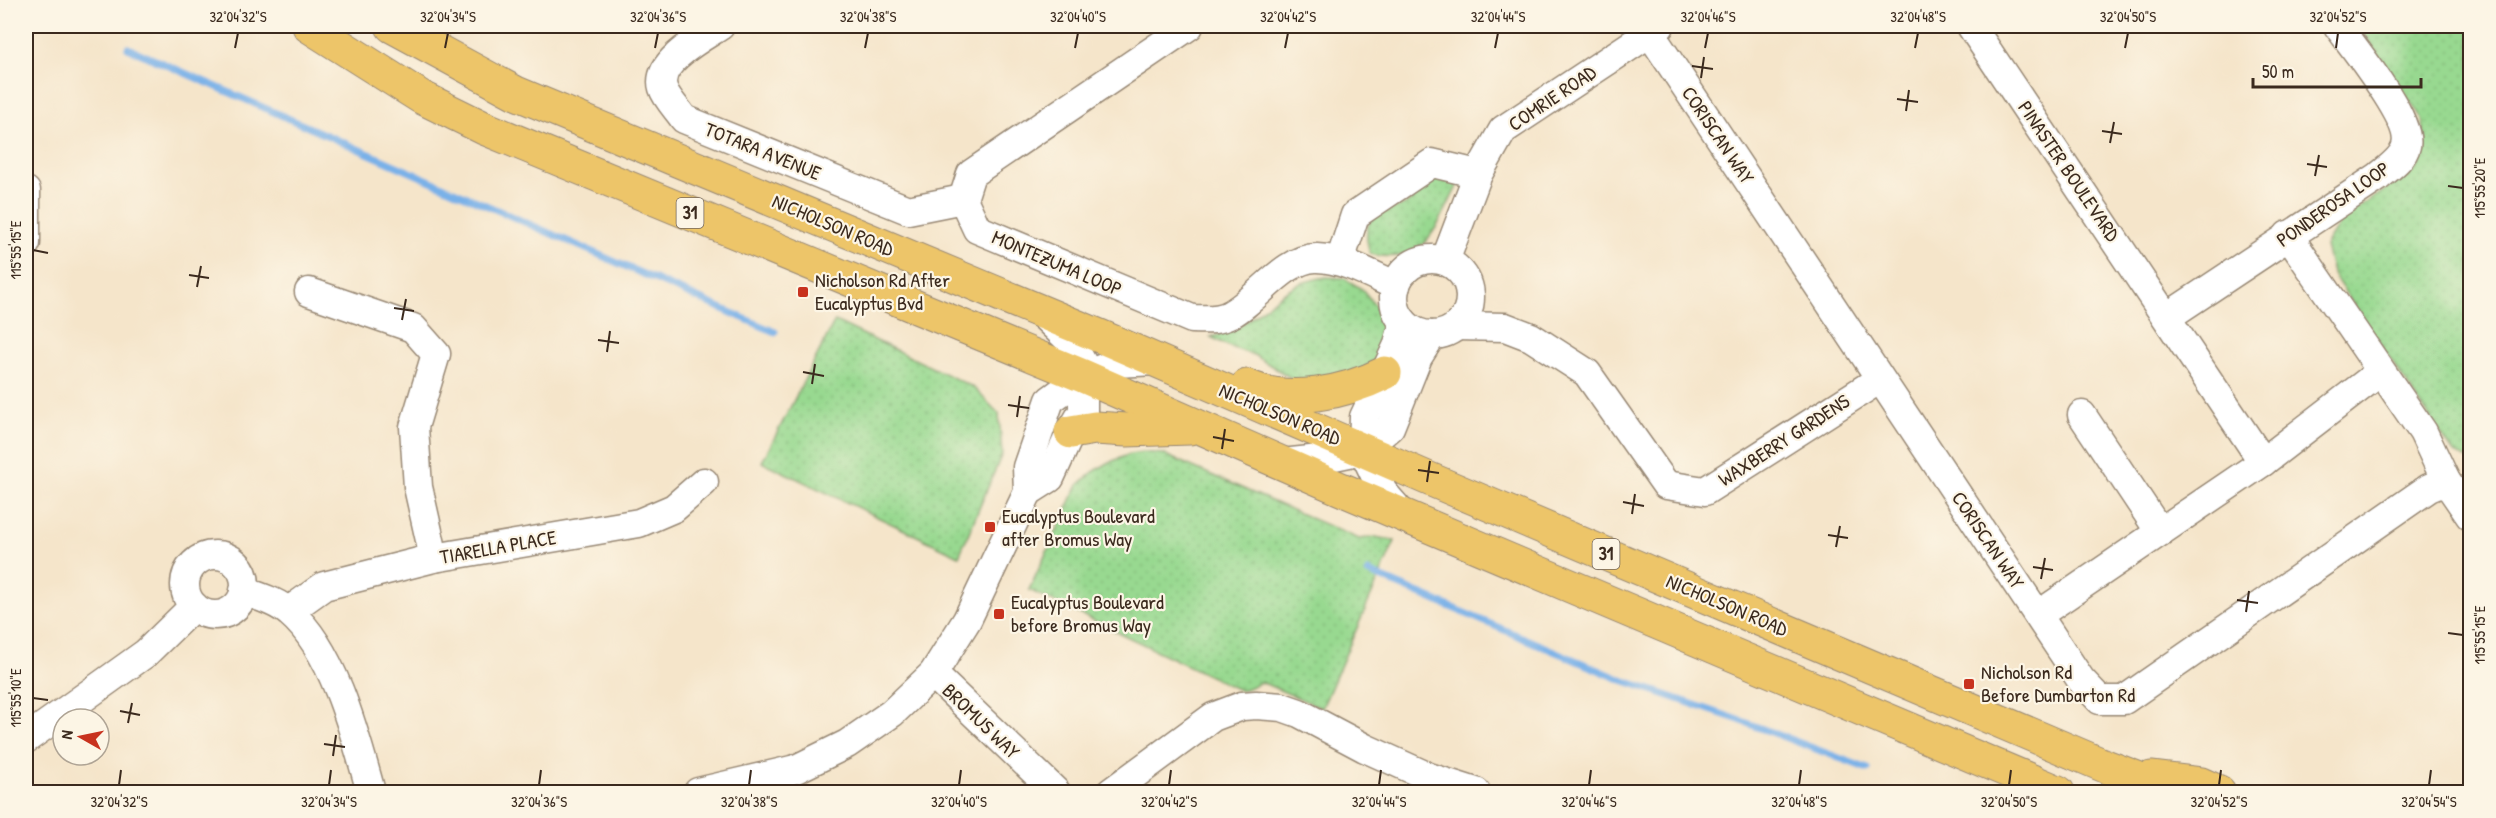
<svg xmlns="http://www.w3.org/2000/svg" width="2496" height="818" viewBox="0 0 2496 818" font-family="'Patrick Hand',sans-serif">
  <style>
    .park { fill: url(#park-dots); stroke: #6a8257; stroke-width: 1.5 }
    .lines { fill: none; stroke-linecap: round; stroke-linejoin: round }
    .stream { stroke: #79b1e8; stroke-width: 7 }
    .minor-casing { stroke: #988874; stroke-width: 31 }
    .major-casing { stroke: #988874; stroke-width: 35 }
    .minor { stroke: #fff; stroke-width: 28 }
    .major { stroke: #edc569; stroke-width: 33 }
    .ticks { fill: none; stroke: #3b2a1e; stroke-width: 2 }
    .poi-dot { fill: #c8321e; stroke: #fcf5e5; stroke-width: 2 }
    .labels { text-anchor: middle; stroke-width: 4.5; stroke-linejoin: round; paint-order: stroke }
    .shield { fill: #fcf5e5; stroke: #75675a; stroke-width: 1.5 }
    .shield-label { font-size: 18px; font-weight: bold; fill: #3b2a1e }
    .street-label { font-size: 20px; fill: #3b2a1e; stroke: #fcf5e5 }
    .poi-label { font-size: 20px; fill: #3b2a1e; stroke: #fcf5e5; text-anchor: start }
    .neatline { fill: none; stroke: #3b2a1e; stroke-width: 2 }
    .ticks-label { font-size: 15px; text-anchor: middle; fill: #3b2a1e }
  </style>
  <defs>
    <pattern id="park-dots" width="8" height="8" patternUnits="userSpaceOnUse" patternTransform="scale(1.5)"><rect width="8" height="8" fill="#98d990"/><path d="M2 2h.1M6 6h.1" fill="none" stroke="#84ba7c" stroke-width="1.8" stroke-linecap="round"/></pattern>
  </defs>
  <rect width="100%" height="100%" fill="#fcf5e5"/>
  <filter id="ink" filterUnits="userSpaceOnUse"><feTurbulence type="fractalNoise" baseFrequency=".0167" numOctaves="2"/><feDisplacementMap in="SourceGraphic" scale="12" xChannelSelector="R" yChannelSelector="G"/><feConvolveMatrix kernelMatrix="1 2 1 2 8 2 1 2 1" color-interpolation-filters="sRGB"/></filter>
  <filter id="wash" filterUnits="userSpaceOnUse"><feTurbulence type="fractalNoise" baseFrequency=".008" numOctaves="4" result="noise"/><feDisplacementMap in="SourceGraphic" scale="24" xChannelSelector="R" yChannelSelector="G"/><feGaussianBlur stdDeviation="1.35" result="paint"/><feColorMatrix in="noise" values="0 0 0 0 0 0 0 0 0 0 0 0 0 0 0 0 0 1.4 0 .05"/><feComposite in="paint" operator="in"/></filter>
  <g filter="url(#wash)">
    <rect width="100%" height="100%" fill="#f5e5ca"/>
    <g class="park">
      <polygon points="2370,26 2470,26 2470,460 2454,453 2439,431 2332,273 2325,246 2342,219 2416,169 2425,151 2423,121 2362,31"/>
      <path d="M 1437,175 L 1460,181 C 1437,223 1428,268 1370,254 C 1365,237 1363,218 1384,211 C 1393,208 1397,210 1406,204 C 1417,196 1425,184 1437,175 Z"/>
      <path d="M 1326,277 L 1344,278 L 1362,289 L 1375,305 L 1383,325 L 1381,350 L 1374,361 L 1350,377 L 1297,382 L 1254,355 L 1230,347 L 1211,337 C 1248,328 1261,306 1291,288 C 1301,282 1314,279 1326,277 Z"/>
      <polygon points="835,321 973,387 999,414 1002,454 959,556 762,462"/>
      <polygon points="1143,452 1163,454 1359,539 1376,537 1395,541 1322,708 1261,682 1241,691 1029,590 1078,485 1093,472 1108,463 1130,454"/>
    </g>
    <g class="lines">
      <g class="stream">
        <polyline points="128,48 775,332"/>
        <polyline points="1368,572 1622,680 1739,720 1868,769"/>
      </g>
    </g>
  </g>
  <g filter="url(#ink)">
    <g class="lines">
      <defs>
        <g id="minor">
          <path d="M 720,26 C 703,37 655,62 663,88 C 666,98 678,110 684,119 L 908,210 L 963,199"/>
          <path d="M 1189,26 L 971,174 L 963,199 L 977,229 L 1192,319 C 1203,319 1218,321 1229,315 C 1256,302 1285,257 1317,258 C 1345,259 1372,275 1396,286"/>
          <polyline points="1971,26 2263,462"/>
          <polyline points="1650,33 2081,680 2100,700 2124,700 2429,488 2446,481"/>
          <polyline points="2288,235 2423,432 2446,481 2470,516"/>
          <polyline points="26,243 26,191"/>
          <circle cx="1432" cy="297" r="38"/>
          <polyline points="1340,261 1355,215 1432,163 1478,174"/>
          <polyline points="1445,261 1478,174 1503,130 1660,26"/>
          <polyline points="309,292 413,328 436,354 414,427 418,487 434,558"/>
          <path d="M 2167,317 L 2378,177 C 2387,169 2403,159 2406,146 C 2413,121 2354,48 2338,26"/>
          <polyline points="1456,326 1505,327 1531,337 1587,373 1666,485 1705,491 1880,379"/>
          <polyline points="2082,415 2160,532"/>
          <polyline points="1282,463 1320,459 1363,450 1390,427 1418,357 1432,335"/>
          <polyline points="1028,492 1050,478 1071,432 1083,411 1083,364 1070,341 1043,315"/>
          <polyline points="1404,516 1383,492 1363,450 1364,417 1397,347 1404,323"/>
          <circle cx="215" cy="585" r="30"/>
          <path d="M 244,591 C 260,597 278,602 290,613 C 334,650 356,738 371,792"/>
          <polyline points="289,611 324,586 434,558 639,523 674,508 704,482"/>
          <polyline points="2038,615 2263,462 2380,372"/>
          <polyline points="933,674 1056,792"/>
          <polyline points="26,739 146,653 194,606"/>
          <polyline points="698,792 796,769 847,744 892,713 933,674 967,620 1028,492 1027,467 1050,400 1083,376 1116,363 1156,361"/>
          <polyline points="1111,792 1213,717 1242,706 1256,705 1282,707 1299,713 1365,748 1429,777 1476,792"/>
        </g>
        <g id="major">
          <polyline points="309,26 421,97 484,128 1083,376 1341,489 2058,792"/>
          <polyline points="392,26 516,93 1102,337 1427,478 2105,766 2174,792"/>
          <path d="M 1247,386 C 1288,405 1345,393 1385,373"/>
          <polyline points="1071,432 1095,428 1127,430 1190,428"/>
          <polyline points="2151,778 2201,784 2219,792"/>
        </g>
      </defs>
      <use href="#minor" class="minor-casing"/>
      <use href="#major" class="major-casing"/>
      <use href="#minor" class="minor"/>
      <use href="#major" class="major"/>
    </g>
  </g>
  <path class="ticks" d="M 235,48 L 238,33M 445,48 L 448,33M 655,48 L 658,33M 865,48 L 868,33M 1075,48 L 1078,33M 1285,48 L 1288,33M 1495,48 L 1498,33M 1705,48 L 1708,33M 1915,48 L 1918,33M 2125,48 L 2128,33M 2336,48 L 2338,33M 1692,66 L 1713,69M 1701,78 L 1704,57M 1897,99 L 1918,102M 1906,111 L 1909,90M 2102,131 L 2122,134M 2110,143 L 2114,122M 2307,164 L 2327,167M 2315,176 L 2319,155M 2448,186 L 2463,188M 33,250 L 48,253M 189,275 L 209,278M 197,287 L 201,266M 394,308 L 414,311M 402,320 L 406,299M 598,340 L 619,343M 607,352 L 610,331M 803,372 L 824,376M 812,384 L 815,364M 1008,405 L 1029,408M 1017,417 L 1020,396M 1213,437 L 1234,441M 1222,449 L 1225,429M 1418,470 L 1439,473M 1427,482 L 1430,461M 1623,502 L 1644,506M 1632,514 L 1635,494M 1828,535 L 1848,538M 1836,547 L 1840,526M 2033,567 L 2053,570M 2041,579 L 2045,558M 2237,600 L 2258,603M 2246,612 L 2249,591M 2448,633 L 2463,635M 33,698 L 48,700M 120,711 L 140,715M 128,723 L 132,703M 324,744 L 345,747M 333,756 L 336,735M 119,785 L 121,770M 329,785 L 331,770M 539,785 L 541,770M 749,785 L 751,770M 959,785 L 961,770M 1169,785 L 1171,770M 1379,785 L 1381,770M 1589,785 L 1591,770M 1799,785 L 1801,770M 2009,785 L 2011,770M 2219,785 L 2221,770M 2429,785 L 2431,770"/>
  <g class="poi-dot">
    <rect x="797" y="286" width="12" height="12" rx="3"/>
    <rect x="984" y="521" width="12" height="12" rx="3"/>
    <rect x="993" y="608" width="12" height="12" rx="3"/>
    <rect x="1963" y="678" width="12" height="12" rx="3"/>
  </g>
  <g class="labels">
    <g class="shield">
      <rect x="676.5" y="198" width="27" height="30" rx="4.5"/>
      <rect x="1592.5" y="539" width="27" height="30" rx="4.5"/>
    </g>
    <g class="shield-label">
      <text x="690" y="219">31</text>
      <text x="1606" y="560">31</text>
    </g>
    <g class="street-label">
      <text transform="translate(1552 98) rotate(-34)" y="7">COMRIE ROAD</text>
      <text transform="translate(1718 135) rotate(56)" y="7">CORISCAN WAY</text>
      <text transform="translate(763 151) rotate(22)" y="7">TOTARA AVENUE</text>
      <text transform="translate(2069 171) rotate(56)" y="7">PINASTER BOULEVARD</text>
      <text transform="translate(2333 204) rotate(-35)" y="7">PONDEROSA LOOP</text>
      <text transform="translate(833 225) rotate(23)" y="7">NICHOLSON ROAD</text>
      <text transform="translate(1057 263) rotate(23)" y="7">MONTEZUMA LOOP</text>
      <text transform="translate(1280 414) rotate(23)" y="7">NICHOLSON ROAD</text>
      <text transform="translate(1784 440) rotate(-33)" y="7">WAXBERRY GARDENS</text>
      <text transform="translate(1988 540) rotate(56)" y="7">CORISCAN WAY</text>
      <text transform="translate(498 547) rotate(-10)" y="7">TIARELLA PLACE</text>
      <text transform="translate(1727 605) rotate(23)" y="7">NICHOLSON ROAD</text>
      <text transform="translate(981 721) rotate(44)" y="7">BROMUS WAY</text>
    </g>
    <g class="poi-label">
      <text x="815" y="287">Nicholson Rd After<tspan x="815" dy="23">Eucalyptus Bvd</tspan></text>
      <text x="1002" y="523">Eucalyptus Boulevard<tspan x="1002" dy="23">after Bromus Way</tspan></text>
      <text x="1011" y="609">Eucalyptus Boulevard<tspan x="1011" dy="23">before Bromus Way</tspan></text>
      <text x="1981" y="679">Nicholson Rd<tspan x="1981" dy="23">Before Dumbarton Rd</tspan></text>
    </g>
  </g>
  <rect width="2496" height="818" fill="none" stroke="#fcf5e5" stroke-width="66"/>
  <g transform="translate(81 737) rotate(279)"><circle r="28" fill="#fcf5e5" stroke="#afa495" stroke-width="1.5"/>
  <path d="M0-4.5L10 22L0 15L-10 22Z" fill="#c8321e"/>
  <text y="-9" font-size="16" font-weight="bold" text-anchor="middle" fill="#3b2a1e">N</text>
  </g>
  <path d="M2253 78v9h168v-9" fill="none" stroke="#3b2a1e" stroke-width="3"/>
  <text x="2262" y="78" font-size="18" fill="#3b2a1e" stroke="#fcf5e5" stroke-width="4.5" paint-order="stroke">50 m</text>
  <rect x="33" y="33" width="2430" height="752" class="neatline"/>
  <g class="ticks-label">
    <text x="238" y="22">32°04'32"S</text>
    <text x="448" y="22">32°04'34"S</text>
    <text x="658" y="22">32°04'36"S</text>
    <text x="868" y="22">32°04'38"S</text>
    <text x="1078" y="22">32°04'40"S</text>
    <text x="1288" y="22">32°04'42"S</text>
    <text x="1498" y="22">32°04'44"S</text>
    <text x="1708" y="22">32°04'46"S</text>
    <text x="1918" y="22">32°04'48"S</text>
    <text x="2128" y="22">32°04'50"S</text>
    <text x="2338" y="22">32°04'52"S</text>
    <text transform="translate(2480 188) rotate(-90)" y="5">115°55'20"E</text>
    <text transform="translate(16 250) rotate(-90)" y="5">115°55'15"E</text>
    <text transform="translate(2480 635) rotate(-90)" y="5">115°55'15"E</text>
    <text transform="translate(16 698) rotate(-90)" y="5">115°55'10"E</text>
    <text x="119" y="807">32°04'32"S</text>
    <text x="329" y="807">32°04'34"S</text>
    <text x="539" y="807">32°04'36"S</text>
    <text x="749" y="807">32°04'38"S</text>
    <text x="959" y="807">32°04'40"S</text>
    <text x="1169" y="807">32°04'42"S</text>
    <text x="1379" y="807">32°04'44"S</text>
    <text x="1589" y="807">32°04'46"S</text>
    <text x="1799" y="807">32°04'48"S</text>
    <text x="2009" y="807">32°04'50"S</text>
    <text x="2219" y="807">32°04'52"S</text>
    <text x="2429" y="807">32°04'54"S</text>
  </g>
</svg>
